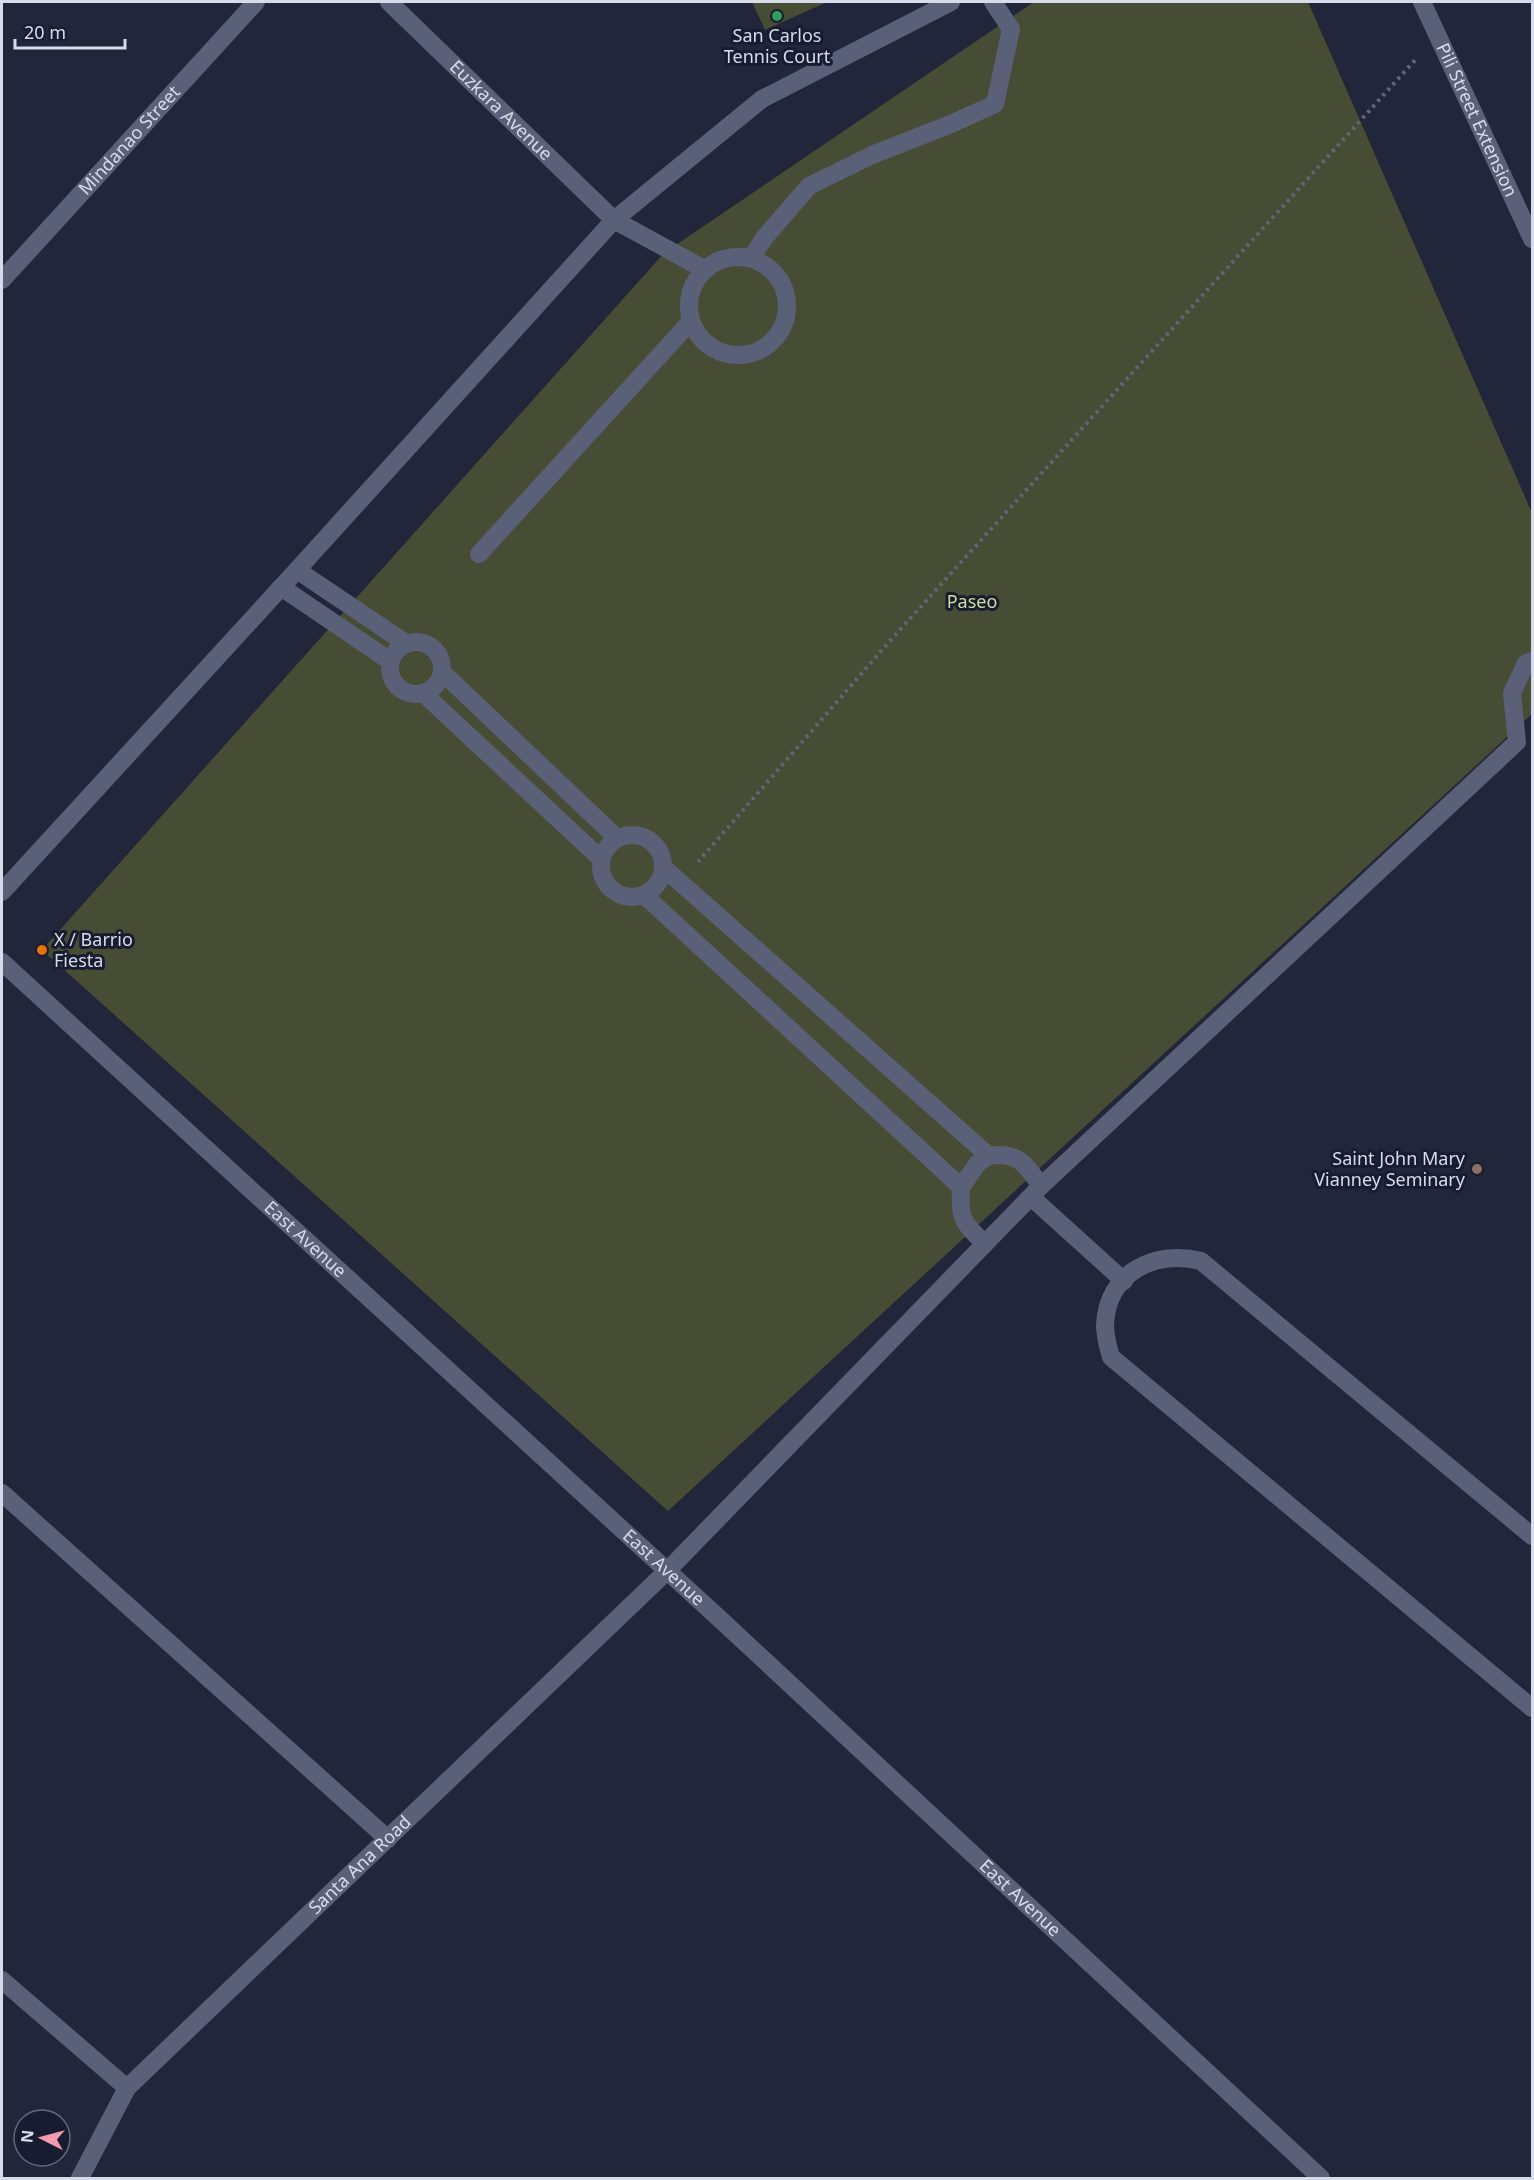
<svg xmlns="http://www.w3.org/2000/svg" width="1534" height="2180" viewBox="0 0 1534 2180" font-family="'Noto Sans',sans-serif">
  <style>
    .green { fill: #474d34 }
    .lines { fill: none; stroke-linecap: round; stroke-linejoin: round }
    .path { stroke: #616678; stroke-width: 4; stroke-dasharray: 3 4.5; stroke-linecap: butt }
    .minor { stroke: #5a6078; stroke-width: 18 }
    .leisure-dot { fill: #2e9e5b; stroke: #181c30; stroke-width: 2 }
    .food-dot { fill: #e8710a; stroke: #181c30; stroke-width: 2 }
    .education-dot { fill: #8d6e63; stroke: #181c30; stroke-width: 2 }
    .labels { text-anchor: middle; stroke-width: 6; stroke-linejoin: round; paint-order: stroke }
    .poi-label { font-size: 18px; fill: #d8dcea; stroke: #181c30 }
    .street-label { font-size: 18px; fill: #d8dcea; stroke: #181c30 }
    .park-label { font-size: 18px; fill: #cede9b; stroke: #181c30 }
  </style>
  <rect width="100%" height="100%" fill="#21263a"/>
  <g class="green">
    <polygon points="752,2 827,2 765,30"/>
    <polygon points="1034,2 1308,2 1532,513 1532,714 668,1511 42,950 664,253"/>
  </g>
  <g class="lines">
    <polyline class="path" points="698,862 888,643 1417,58"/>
    <g class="minor">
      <path id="s1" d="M 389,2 L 614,220 L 704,269"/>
      <path id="s2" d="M 1422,2 L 1532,239"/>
      <circle cx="738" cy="306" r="49"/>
      <polyline points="751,258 765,237 809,186 872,155 951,124 995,104 1011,29 993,2"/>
      <path id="s3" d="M 2,280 L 256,2"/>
      <polyline points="479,554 691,321"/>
      <polyline points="297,570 407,644"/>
      <polyline points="281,587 390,661"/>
      <circle cx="416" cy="668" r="26"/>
      <polyline points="442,672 617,838"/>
      <polyline points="424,694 601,859"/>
      <circle cx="632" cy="866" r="31"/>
      <path d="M 664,868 L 989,1156 C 1018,1151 1026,1165 1041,1186"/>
      <polyline points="2,892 297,570 614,220 762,99 951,2"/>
      <path d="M 644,895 L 961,1187 C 959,1220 963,1222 985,1244"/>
      <path id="s4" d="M 2,962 L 721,1620 L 1321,2178"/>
      <polyline points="961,1187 978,1163 989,1156"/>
      <polyline points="1031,1197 1124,1281"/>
      <polyline points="2,1493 388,1839"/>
      <path d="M 1532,1536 L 1201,1261 C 1155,1249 1107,1273 1105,1325 C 1105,1336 1108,1347 1111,1357 L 1532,1708"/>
      <polyline points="2,1980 127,2088"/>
      <path id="s5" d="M 80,2178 L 127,2088 L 667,1571 L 1041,1186 L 1517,742 L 1512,693 L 1526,663 L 1532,661"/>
    </g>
  </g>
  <circle class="leisure-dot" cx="777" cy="16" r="6"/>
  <circle class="food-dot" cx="42" cy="950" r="6"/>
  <circle class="education-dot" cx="1477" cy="1169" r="6"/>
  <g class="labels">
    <g class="poi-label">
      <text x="777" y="42">San Carlos<tspan x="777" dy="21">Tennis Court</tspan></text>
      <text x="54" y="946" text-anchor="start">X / Barrio<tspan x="54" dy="21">Fiesta</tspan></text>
      <text x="1465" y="1165" text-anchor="end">Saint John Mary<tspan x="1465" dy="21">Vianney Seminary</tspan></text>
    </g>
    <g class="street-label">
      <text dy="6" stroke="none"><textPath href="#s1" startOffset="156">Euzkara Avenue</textPath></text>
      <text dy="6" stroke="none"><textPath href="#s2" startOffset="130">Pili Street Extension</textPath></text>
      <text dy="6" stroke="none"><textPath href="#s3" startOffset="189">Mindanao Street</textPath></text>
      <text dy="6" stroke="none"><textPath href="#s4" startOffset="411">East Avenue</textPath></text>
      <text dy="6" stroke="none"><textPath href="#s4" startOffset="897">East Avenue</textPath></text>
      <text dy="6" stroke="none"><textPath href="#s5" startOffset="424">Santa Ana Road</textPath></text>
      <text dy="6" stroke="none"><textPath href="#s4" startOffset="1383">East Avenue</textPath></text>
    </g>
    <g class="park-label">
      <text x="972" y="608">Paseo</text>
    </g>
  </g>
  <rect width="1534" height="2180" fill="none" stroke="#d8dcea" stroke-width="6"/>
  <g transform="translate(42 2138) rotate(276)"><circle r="28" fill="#181c30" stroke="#65697a" stroke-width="1.5"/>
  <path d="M0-4.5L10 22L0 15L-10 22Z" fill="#f29ab0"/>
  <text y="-9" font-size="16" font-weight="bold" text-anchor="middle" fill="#d8dcea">N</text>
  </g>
  <path d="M15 39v9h110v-9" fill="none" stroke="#d8dcea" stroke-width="3"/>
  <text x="24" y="39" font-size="18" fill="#d8dcea" stroke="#181c30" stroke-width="4.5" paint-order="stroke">20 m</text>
</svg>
